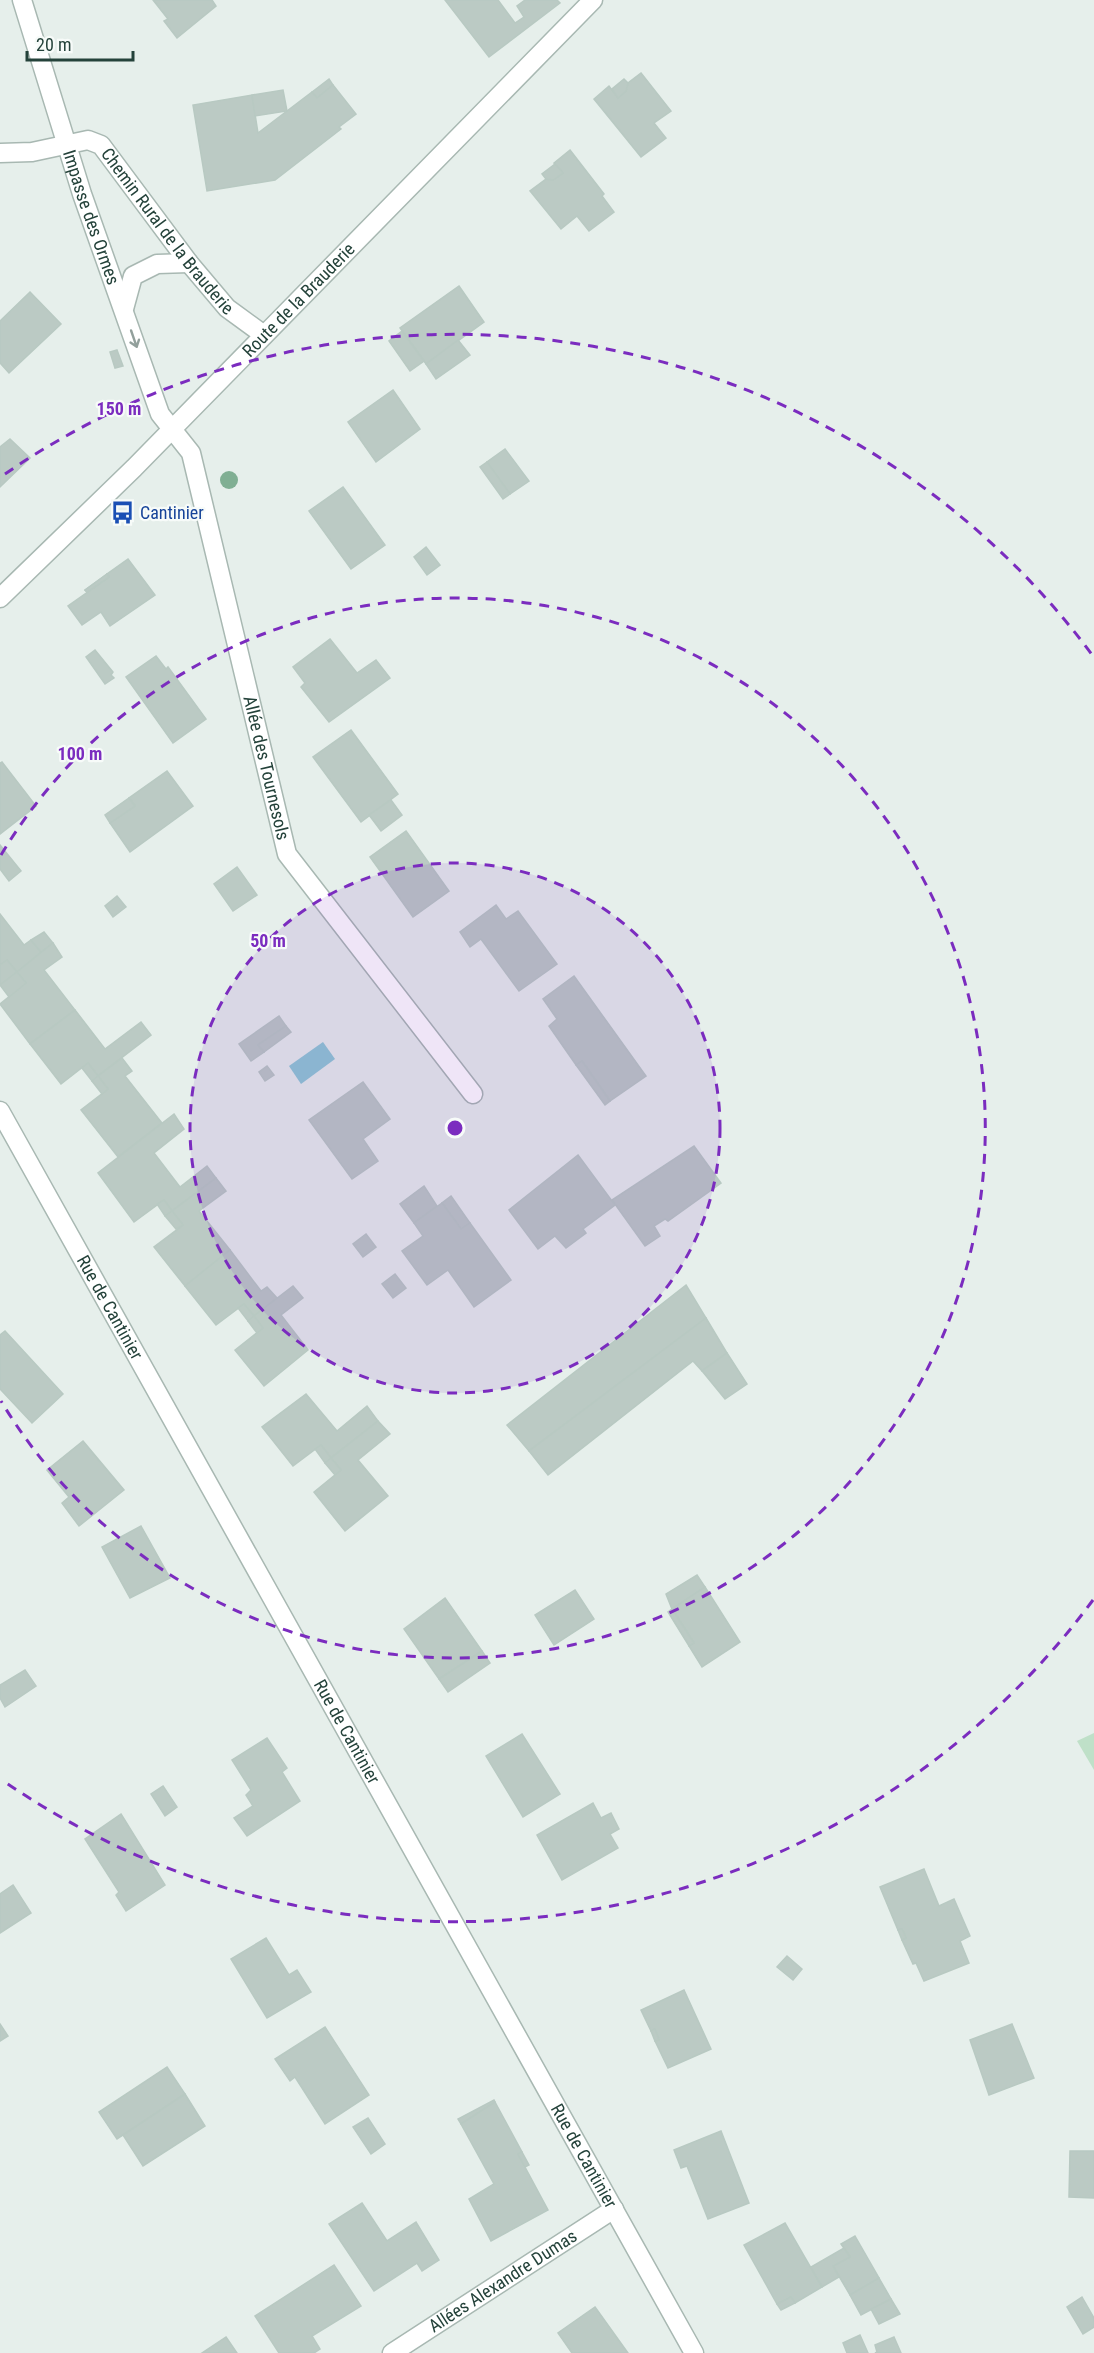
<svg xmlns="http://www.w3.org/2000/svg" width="1094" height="2353" viewBox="0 0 1094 2353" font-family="'Roboto Condensed',sans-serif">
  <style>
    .green { fill: #bfe0c8 }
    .water { fill: #8ec9d4 }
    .building { fill: #bbcac4; stroke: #b8c9c2; stroke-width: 1.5 }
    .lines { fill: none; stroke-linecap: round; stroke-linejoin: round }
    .minor-casing { stroke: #a8b8b2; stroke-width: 21 }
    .minor { stroke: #fff; stroke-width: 18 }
    .tree { fill: #80af93 }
    .oneway { stroke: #92a09c }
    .ring { fill: none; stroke: #7b2cbf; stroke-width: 3; stroke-dasharray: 10 8 }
    .labels { text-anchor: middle; stroke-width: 4.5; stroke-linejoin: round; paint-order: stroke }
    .street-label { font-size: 18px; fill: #24423a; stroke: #f7fbf9 }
    .transit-label { font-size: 18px; fill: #164399; stroke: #f7fbf9; text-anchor: start }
    .centre { fill: #7b2cbf; stroke: #f7fbf9; stroke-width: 3 }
    .ring-label { font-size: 18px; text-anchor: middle; font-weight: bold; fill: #7b2cbf; stroke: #f7fbf9; stroke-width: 4.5; stroke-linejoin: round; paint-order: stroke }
  </style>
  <rect width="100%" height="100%" fill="#e6efeb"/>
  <polygon class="green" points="1094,1733 1094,1770 1077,1741"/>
  <polygon class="water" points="323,1042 335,1059 301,1084 289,1066"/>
  <g class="building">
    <polygon points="153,0 212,0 216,6 177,38 164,21 168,19"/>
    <polygon points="445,0 498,0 515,23 524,17 517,6 525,0 557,0 560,3 489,57"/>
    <polygon points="641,73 671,111 654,123 666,138 641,157 594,99 609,86 618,98 626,91 628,83"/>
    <polygon points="329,79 333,85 317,98 312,92"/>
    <polygon points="624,79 628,83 626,91 618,98 612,89"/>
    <polygon points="333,85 356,114 339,127 341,129 275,180 207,191 193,105 252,95 258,133 312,92 317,98"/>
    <polygon points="283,90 287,111 255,116 252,95"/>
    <polygon points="570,150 604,194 602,196 614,212 589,231 577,216 561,229 530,191 546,179 553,180 563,173 554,163"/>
    <polygon points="555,164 563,173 553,180 546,179 542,174"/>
    <polygon points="459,286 484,322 426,364 400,328"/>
    <polygon points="30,292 61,324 9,373 0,363 0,321"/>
    <polygon points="402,331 424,361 410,371 389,341"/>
    <polygon points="458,340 470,355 436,379 426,364"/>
    <polygon points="117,350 123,366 115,368 110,352"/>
    <polygon points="393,390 420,429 376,462 348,422"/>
    <polygon points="10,439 30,458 0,487 0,447"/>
    <polygon points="505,449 529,481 510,494 487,462"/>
    <polygon points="487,462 510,494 503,499 480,467"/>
    <polygon points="343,487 385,545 351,569 309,511"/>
    <polygon points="426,547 440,565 427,575 414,557"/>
    <polygon points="128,559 155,595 110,626 101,612 82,625 68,606 109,577 107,574"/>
    <polygon points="107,574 109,577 87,592 85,590"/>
    <polygon points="107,574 109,577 87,592 85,590"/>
    <polygon points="330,639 357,673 376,660 390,678 329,722 301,687 305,683 293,667"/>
    <polygon points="95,650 113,672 111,675 114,678 105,684 86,657"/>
    <polygon points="156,656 166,669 168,667 206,719 173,743 126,677"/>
    <polygon points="351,730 398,794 361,822 313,757"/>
    <polygon points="2,762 36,806 0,834 0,763"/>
    <polygon points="167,771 193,806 130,852 110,823 135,806 129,798"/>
    <polygon points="129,798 135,806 110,823 105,815"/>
    <polygon points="391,800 402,815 381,831 369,815"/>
    <polygon points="406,831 449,891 413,917 370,857"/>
    <polygon points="0,845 21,871 9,881 0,869"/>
    <polygon points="237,867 257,895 233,911 214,884"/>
    <polygon points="117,896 126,907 113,917 105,906"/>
    <polygon points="496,905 506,919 518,911 557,964 519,991 481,939 470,947 460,932"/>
    <polygon points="0,914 24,945 31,940 41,952 17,972 7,960 0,965"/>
    <polygon points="44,932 53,943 41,952 31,940"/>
    <polygon points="53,943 62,957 44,970 75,1010 30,1044 0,1004 26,983 17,972"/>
    <polygon points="7,960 17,972 0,985 0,965"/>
    <polygon points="17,972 26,983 9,997 0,985"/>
    <polygon points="574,976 646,1076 610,1101 582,1061 576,1065 549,1026 557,1019 543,999"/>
    <polygon points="75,1010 105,1049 141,1022 151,1035 98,1076 88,1063 61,1084 30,1044"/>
    <polygon points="279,1016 286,1026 258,1045 264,1052 251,1061 239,1044"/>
    <polygon points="286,1026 291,1032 264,1052 258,1045"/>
    <polygon points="122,1058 132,1071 125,1076 162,1123 118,1157 81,1110 108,1089 98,1076"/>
    <polygon points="582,1061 610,1101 605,1105 576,1065"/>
    <polygon points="88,1063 98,1076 92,1081 82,1068"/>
    <polygon points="267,1066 274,1075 265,1081 259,1072"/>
    <polygon points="98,1076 108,1089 102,1094 92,1081"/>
    <polygon points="363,1082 390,1119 363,1139 378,1161 352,1179 309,1120"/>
    <polygon points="174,1114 184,1129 154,1153 180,1187 207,1166 216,1178 172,1211 164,1200 134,1222 98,1173"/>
    <polygon points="694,1146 721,1183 668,1221 665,1219 654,1226 660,1236 645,1246 612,1200"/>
    <polygon points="578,1155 615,1205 583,1229 586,1233 566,1248 555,1236 538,1249 509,1210"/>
    <polygon points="216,1178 226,1191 199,1211 230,1250 185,1286 154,1247 183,1225 172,1211"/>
    <polygon points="424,1186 437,1206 414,1223 400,1204"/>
    <polygon points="451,1196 470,1223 461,1229 442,1203"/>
    <polygon points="164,1200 172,1211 165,1216 157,1204"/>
    <polygon points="442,1203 461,1229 470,1223 511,1280 474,1307 448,1270 427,1285 402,1251 423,1236 414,1223"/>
    <polygon points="172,1211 183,1225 176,1229 165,1216"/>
    <polygon points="366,1234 376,1247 363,1257 353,1244"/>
    <polygon points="230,1250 261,1291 267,1287 277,1298 254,1316 244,1304 216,1325 185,1286"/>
    <polygon points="395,1274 406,1288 393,1298 382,1284"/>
    <polygon points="686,1285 706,1318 529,1451 507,1425"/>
    <polygon points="293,1286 303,1298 281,1315 308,1350 264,1386 235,1350 263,1328 254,1316"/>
    <polygon points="244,1304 254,1316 248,1321 238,1308"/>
    <polygon points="254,1316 263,1328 257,1333 248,1321"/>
    <polygon points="706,1318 727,1353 702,1371 693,1361 548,1475 529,1451"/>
    <polygon points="5,1331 63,1394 32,1423 0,1389 0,1335"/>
    <polygon points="727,1353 747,1384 725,1399 702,1371"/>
    <polygon points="306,1394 337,1431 367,1406 378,1421 331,1458 321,1445 293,1466 262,1427"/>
    <polygon points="378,1421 390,1434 358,1460 388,1496 345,1531 314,1492 341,1470 331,1458"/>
    <polygon points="83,1441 124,1490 79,1526 62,1503 69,1497 47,1470"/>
    <polygon points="321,1445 331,1458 325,1463 315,1449"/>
    <polygon points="331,1458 341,1470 335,1475 325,1463"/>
    <polygon points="141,1526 170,1578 130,1598 102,1547"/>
    <polygon points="697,1575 705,1587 672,1609 666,1594"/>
    <polygon points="705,1587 740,1642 702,1667 689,1646 694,1643 672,1609"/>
    <polygon points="575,1590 594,1619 554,1645 535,1615"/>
    <polygon points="445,1598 482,1651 439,1679 404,1629"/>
    <polygon points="672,1609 694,1643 689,1646 668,1612"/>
    <polygon points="482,1651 490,1663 448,1692 439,1679"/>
    <polygon points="25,1670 36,1686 5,1707 0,1698 0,1685"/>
    <polygon points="522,1734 560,1794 523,1817 486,1756"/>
    <polygon points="267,1738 287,1768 282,1772 300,1801 247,1836 234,1818 253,1806 246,1795 251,1790 232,1760"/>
    <polygon points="163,1786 177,1807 165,1816 151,1794"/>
    <polygon points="593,1803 601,1818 611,1813 619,1829 610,1834 618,1848 562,1880 537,1835"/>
    <polygon points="121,1814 165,1885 126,1911 116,1895 119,1892 85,1839"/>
    <polygon points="924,1869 939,1906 954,1899 970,1936 960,1941 969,1963 924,1981 916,1963 913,1964 902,1940 906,1938 902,1929 898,1930 880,1887"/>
    <polygon points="13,1885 31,1913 0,1933 0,1894"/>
    <polygon points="902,1929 906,1938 902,1940 898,1930"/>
    <polygon points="266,1938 289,1975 297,1970 311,1992 267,2018 231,1959"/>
    <polygon points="787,1956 802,1969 793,1980 777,1967"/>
    <polygon points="684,1990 711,2049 668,2068 655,2041 659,2040 655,2029 651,2031 641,2010"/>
    <polygon points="0,2024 8,2036 0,2041"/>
    <polygon points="1012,2024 1034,2078 989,2095 970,2040"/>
    <polygon points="325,2027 369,2095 325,2124 295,2077 290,2081 275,2059"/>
    <polygon points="655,2029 659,2040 655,2041 651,2031"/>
    <polygon points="167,2067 185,2094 117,2139 99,2112"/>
    <polygon points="185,2094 205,2126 143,2166 123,2135"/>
    <polygon points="494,2100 495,2102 461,2124 458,2119"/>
    <polygon points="495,2102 522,2152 518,2154 548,2210 491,2241 469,2199 494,2184 461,2124"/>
    <polygon points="368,2118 385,2144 371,2154 353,2127"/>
    <polygon points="721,2131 749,2203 708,2219 687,2166 681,2168 674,2150"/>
    <polygon points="1070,2151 1094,2151 1094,2198 1069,2197"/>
    <polygon points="522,2152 529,2165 525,2167 518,2154"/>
    <polygon points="362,2203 387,2241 416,2222 439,2260 422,2271 417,2263 374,2291 329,2224"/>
    <polygon points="785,2223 822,2287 795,2303 791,2297 777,2304 744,2245"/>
    <polygon points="855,2236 879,2278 850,2295 833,2266 850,2257 841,2244"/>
    <polygon points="844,2248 850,2257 833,2266 839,2277 822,2287 811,2267"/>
    <polygon points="334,2265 361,2306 312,2336 320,2349 314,2353 279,2353 255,2316"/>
    <polygon points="879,2278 891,2299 861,2315 850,2295"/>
    <polygon points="791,2297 795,2303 781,2310 777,2304"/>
    <polygon points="1082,2297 1094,2318 1094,2327 1083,2334 1067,2307"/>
    <polygon points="891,2299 900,2314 879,2324 871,2309"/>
    <polygon points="595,2307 628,2353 572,2353 558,2333"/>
    <polygon points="860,2335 868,2353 847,2353 843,2343"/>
    <polygon points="226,2337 237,2353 202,2353"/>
    <polygon points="894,2337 901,2353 875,2353 877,2352 875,2345"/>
  </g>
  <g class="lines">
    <defs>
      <g id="minor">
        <path id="s1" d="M 22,0 L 82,194 L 160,414 L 191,453 L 287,854 L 473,1094"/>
        <path id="s2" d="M 0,153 L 32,152 L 88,140 L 101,145 L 189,263 L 227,308 L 264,335"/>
        <polyline points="124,309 133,276 157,264 189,263"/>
        <path id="s3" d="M 0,598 L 134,468 L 593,0"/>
        <path id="s4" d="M 0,1111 L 694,2353"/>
        <path id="s5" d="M 392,2353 L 614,2209"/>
      </g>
    </defs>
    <use href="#minor" class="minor-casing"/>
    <use href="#minor" class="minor"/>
  </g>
  <circle class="tree" cx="229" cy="480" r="9"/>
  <defs><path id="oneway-shaft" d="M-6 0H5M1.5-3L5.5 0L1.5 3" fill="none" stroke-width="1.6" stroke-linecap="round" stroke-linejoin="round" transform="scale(1.5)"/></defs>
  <use class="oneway" href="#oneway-shaft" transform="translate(134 339) rotate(71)"/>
  <circle cx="455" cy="1128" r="265" fill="#7b2cbf" fill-opacity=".12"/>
  <g class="ring">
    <circle cx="455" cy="1128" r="265"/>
    <path d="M1 855A530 530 0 1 1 1 1401"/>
    <path d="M1093 1600A794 794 0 0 1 5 1782M5 474A794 794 0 0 1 1093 656"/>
  </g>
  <defs>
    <symbol id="bus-bare" viewBox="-9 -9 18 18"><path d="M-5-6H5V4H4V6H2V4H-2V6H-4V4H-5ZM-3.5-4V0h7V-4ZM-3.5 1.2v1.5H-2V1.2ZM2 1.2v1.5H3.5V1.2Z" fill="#1a4fb4" stroke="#f7fbf9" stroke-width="2.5" paint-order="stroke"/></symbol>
  </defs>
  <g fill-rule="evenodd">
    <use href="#bus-bare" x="106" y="496" width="33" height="33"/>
  </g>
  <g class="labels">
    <g class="street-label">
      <text dy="6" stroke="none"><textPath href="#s1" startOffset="228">Impasse des Ormes</textPath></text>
      <text dy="6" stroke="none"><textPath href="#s2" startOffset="212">Chemin Rural de la Brauderie</textPath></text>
      <text dy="6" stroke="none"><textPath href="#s3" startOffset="422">Route de la Brauderie</textPath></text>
      <text dy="6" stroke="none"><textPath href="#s1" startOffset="810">Allée des Tournesols</textPath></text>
      <text dy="6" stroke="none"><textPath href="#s4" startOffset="225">Rue de Cantinier</textPath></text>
      <text dy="6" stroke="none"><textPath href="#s4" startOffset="711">Rue de Cantinier</textPath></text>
      <text dy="6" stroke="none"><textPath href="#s4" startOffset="1197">Rue de Cantinier</textPath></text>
      <text dy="6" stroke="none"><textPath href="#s5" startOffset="132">Allées Alexandre Dumas</textPath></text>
    </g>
    <g class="transit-label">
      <text x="140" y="519">Cantinier</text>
    </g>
  </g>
  <circle cx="455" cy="1128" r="9" class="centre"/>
  <g class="ring-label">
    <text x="119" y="415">150 m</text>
    <text x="80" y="760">100 m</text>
    <text x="268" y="947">50 m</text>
  </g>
  <path d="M27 51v9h106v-9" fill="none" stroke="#24423a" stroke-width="3"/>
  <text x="36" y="51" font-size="18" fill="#24423a" stroke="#f7fbf9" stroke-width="4.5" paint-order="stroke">20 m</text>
</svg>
